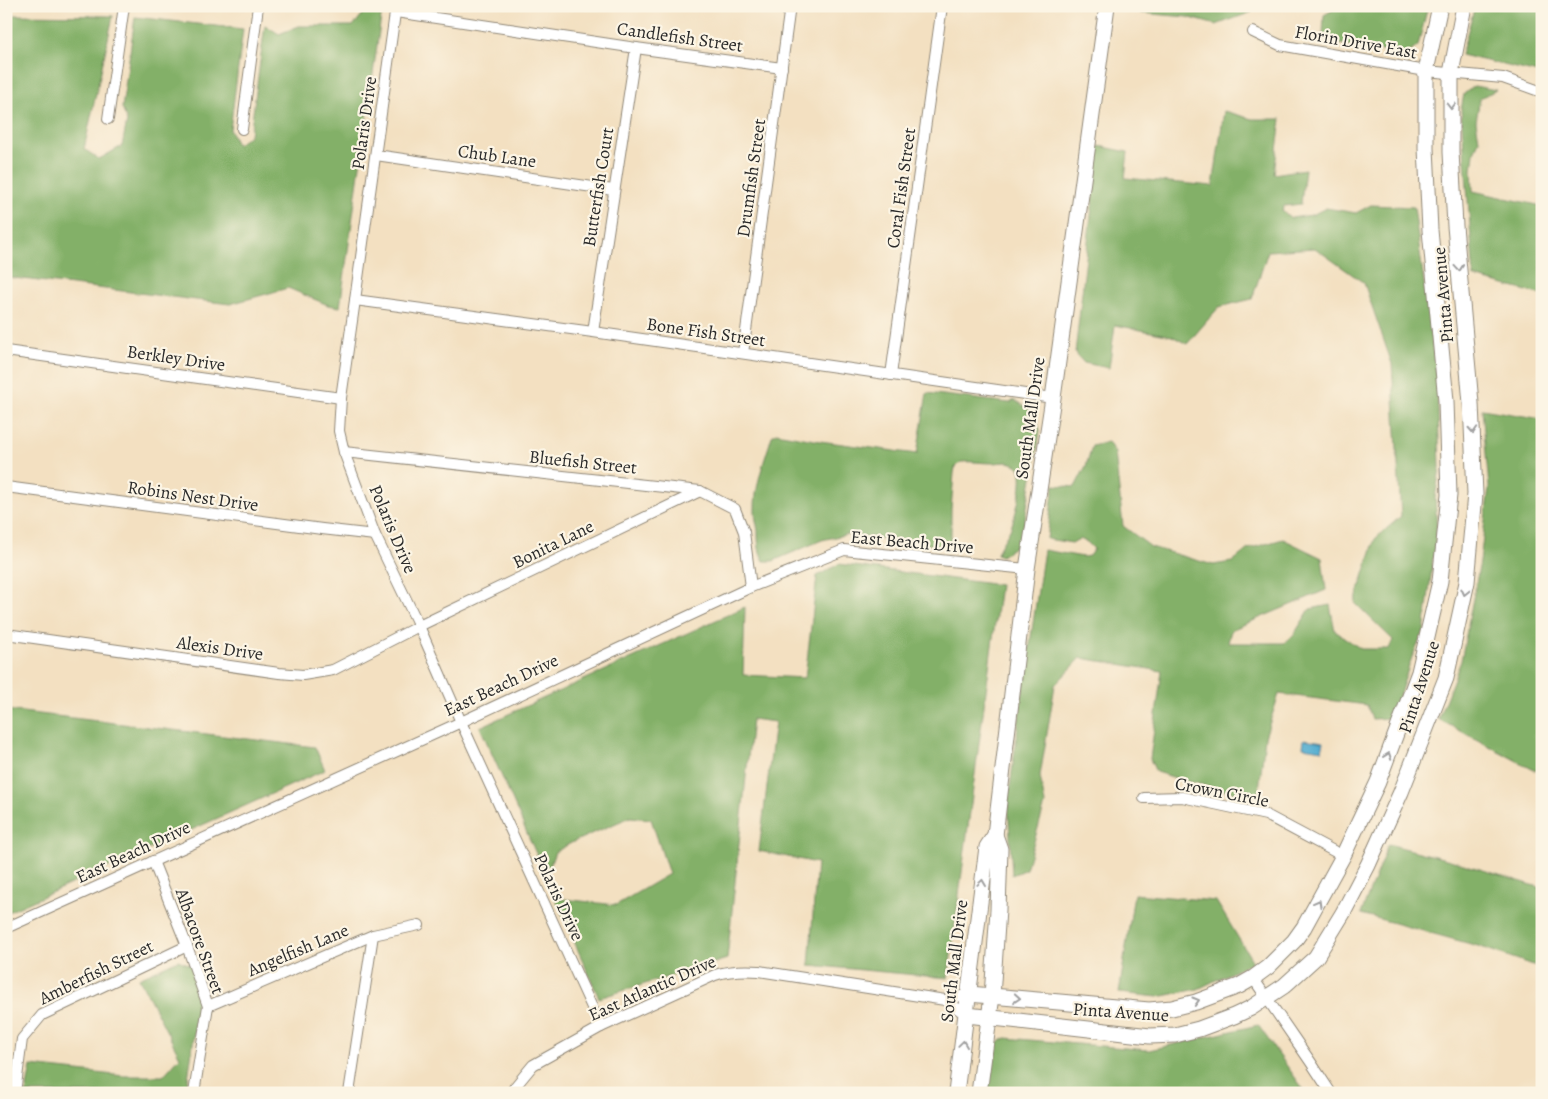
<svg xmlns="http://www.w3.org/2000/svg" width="1548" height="1099" viewBox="0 0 1548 1099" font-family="Alegreya,serif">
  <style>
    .forest { fill: #83b068; stroke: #576e4a }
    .water { fill: #52add0; stroke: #3e6c7e }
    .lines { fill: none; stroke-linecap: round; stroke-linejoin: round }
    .street-casing { stroke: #8f8676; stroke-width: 12 }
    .secondary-casing { stroke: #8f8676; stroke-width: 17 }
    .street { stroke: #fff; stroke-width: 10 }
    .secondary { stroke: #fff; stroke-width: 15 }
    .oneway { stroke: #a0a0a0 }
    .labels { text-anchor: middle; stroke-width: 4.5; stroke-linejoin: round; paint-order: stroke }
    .street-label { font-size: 18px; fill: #2b2b2b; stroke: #fcf5e5 }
  </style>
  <rect width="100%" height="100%" fill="#fcf5e5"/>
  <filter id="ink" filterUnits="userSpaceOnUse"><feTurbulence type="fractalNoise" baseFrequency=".02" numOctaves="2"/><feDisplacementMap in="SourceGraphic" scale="10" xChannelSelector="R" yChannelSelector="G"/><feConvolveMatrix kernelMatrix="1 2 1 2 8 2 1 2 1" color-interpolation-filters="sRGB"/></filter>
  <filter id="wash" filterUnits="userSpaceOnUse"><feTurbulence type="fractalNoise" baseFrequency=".0096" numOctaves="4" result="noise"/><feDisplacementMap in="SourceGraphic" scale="20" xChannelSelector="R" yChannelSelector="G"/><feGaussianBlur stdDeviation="1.12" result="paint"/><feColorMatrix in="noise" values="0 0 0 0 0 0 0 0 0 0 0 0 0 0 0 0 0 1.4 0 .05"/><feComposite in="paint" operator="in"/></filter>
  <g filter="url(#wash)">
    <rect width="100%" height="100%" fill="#f3e0c1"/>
    <g class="forest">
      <polygon points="1131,6 1252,6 1252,12 1216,25 1187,17 1141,13"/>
      <polygon points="1334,6 1428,6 1418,46 1406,55 1334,43 1323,34 1324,15 1333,10"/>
      <polygon points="1475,6 1542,6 1542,74 1461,55"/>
      <polygon points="367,9 382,10 340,307 328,305 288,288 230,304 6,277 6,15 113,16 84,149 99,159 122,146 127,121 122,108 135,17 243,29 230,130 237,145 250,135 265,25 279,34 299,26 353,26"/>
      <polygon points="1474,86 1496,90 1480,98 1476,121 1479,140 1474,153 1472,170 1473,191 1542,206 1542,295 1474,277 1461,110 1464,94"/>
      <polygon points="1224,111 1252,119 1281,119 1274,174 1305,169 1301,204 1284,206 1282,211 1291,218 1312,215 1326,208 1356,213 1371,205 1414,207 1437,381 1440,468 1435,498 1437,527 1424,632 1412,657 1392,718 1372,719 1367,705 1279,694 1265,737 1258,798 1186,781 1156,772 1150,759 1162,671 1081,658 1055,685 1040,776 1045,804 1026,869 1012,875 1008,803 1021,703 1044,550 1083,557 1089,556 1094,549 1087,542 1079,539 1072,543 1047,539 1054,485 1075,487 1086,466 1092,446 1108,442 1115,453 1123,526 1151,547 1213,565 1232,562 1248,549 1283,539 1322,558 1326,590 1231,630 1228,643 1284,643 1293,636 1310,609 1330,605 1335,631 1361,649 1389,649 1393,640 1355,603 1375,539 1401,516 1392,364 1364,283 1315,248 1268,251 1252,299 1219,307 1187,344 1172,336 1115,325 1109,368 1084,363 1075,353 1099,146 1128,152 1125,178 1213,186"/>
      <path d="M 927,393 L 1010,403 L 1014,400 L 1035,413 L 1040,431 L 1022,536 L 1014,547 L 1001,556 L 997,554 C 1000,545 1006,538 1010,530 C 1015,518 1027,476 1018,466 C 1015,464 1010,462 1007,462 C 1002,462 997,463 992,463 C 981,463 972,461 961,462 L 955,468 L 954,473 L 951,509 L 951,547 L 848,534 L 822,540 L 773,561 L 764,561 C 758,551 758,542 758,531 C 757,524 755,518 755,512 C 754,486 765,460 772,436 L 776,433 L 820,441 L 917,454 Z"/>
      <polygon points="1482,409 1542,419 1542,771 1534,770 1438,719 1461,661 1480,562 1489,487"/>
      <polygon points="839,564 1000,585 948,978 809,965 817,863 759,851 775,722 752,719 727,959 599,998 555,898 616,905 669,874 651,819 630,817 573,842 555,852 546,876 480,727 745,607 743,675 805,678 817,576"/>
      <polygon points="6,710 315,747 325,770 6,913"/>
      <polygon points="1388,844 1450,860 1542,888 1542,968 1478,946 1361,914"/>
      <polygon points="1134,894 1216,901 1253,962 1198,989 1158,997 1119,993"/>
      <polygon points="178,960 191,965 199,1001 186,1093 26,1093 31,1066 124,1076 163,1076 180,1057 139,978"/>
      <polygon points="1258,1025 1306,1093 985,1093 991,1047 1006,1038 1149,1050"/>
    </g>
    <polygon class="water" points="1304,739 1324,742 1322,750 1303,747"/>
  </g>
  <g filter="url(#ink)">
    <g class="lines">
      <defs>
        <g id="street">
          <polyline points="396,6 355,300 341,398 339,431 344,452 375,535 419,626 461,722 601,1027"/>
          <polyline points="396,12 636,48 782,68"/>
          <polyline points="1253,32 1280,45 1426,71 1503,78 1542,92"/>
          <polyline points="108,119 124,6"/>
          <polyline points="242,129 258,6"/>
          <polyline points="376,155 613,190"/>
          <polyline points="355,300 593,332 1053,398"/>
          <polyline points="593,332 636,48"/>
          <polyline points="6,351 341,398"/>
          <polyline points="743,353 790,6"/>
          <polyline points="891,375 942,6"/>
          <polyline points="344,452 700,491 735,509 744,532 751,587"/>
          <polyline points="6,487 322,529 375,535"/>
          <polyline points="6,634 279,673 303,675 333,670 419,626 700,491"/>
          <polyline points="1144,798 1182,797 1266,815 1343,856"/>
          <polyline points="153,861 187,946 208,1006 194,1093"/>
          <polyline points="6,928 461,722 751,587 844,550 1027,569"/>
          <polyline points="1253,978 1310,1061 1331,1093"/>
          <polyline points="945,1000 967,1015"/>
          <polyline points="208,1006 373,935 419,925"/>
          <polyline points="15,1093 22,1039 42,1015 187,946"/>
          <polyline points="349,1093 373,935"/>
          <path d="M 513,1093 L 514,1088 L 533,1065 L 601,1027 L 715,975 C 730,970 744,970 759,971 L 945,1000 L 969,994"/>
        </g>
        <g id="secondary">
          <polyline points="969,994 1149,1010 1172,1008 1196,1002 1239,986 1253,978 1268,967 1294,941 1304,927 1343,856 1378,782 1419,672 1440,581 1449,495 1446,401 1430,230 1426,148 1426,71 1440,6"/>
          <polyline points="967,1015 1150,1036 1175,1035 1199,1029 1234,1016 1251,1008 1284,986 1316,957 1343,913 1368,865 1401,792 1446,678 1467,582 1475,494 1471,403 1455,226 1451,152 1451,73 1464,6"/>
          <polyline points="956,1093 987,847 995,835 1027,569 1053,398 1107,6"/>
          <polyline points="979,1093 992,996 998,910 1000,849 995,835"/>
        </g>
      </defs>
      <use href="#street" class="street-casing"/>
      <use href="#secondary" class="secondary-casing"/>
      <use href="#street" class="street"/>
      <use href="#secondary" class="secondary"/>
    </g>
    <defs><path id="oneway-chevron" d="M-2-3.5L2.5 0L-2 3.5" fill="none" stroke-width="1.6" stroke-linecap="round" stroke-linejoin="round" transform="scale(1.25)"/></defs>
    <g class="oneway">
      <use href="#oneway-chevron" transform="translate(1451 106) rotate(90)"/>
      <use href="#oneway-chevron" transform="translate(1459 268) rotate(85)"/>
      <use href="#oneway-chevron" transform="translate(1473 430) rotate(87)"/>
      <use href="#oneway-chevron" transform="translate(1465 592) rotate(103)"/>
      <use href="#oneway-chevron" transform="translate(1388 756) rotate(-70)"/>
      <use href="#oneway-chevron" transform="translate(982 883) rotate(-82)"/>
      <use href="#oneway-chevron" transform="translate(1318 903) rotate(-61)"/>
      <use href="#oneway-chevron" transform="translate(1017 998) rotate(5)"/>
      <use href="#oneway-chevron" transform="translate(1196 1001) rotate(-16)"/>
      <use href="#oneway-chevron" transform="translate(963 1044) rotate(-82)"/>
    </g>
  </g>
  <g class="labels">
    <g class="street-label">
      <text transform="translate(680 37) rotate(8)" y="6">Candlefish Street</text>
      <text transform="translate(1356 42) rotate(10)" y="6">Florin Drive East</text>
      <text transform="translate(364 123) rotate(-82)" y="6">Polaris Drive</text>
      <text transform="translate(497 156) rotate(8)" y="6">Chub Lane</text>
      <text transform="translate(751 178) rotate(-82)" y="6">Drumfish Street</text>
      <text transform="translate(598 187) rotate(-81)" y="6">Butterfish Court</text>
      <text transform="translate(901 188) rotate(-82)" y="6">Coral Fish Street</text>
      <text transform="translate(1443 295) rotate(-95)" y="6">Pinta Avenue</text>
      <text transform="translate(706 332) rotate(8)" y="6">Bone Fish Street</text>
      <text transform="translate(176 358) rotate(8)" y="6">Berkley Drive</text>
      <text transform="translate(1030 418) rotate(-82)" y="6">South Mall Drive</text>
      <text transform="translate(583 462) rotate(6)" y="6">Bluefish Street</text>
      <text transform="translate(193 496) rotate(8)" y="6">Robins Nest Drive</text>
      <text transform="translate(393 529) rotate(67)" y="6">Polaris Drive</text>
      <text transform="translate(912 542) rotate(5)" y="6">East Beach Drive</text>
      <text transform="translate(553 544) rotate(-26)" y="6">Bonita Lane</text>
      <text transform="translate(220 648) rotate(8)" y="6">Alexis Drive</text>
      <text transform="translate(501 685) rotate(-25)" y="6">East Beach Drive</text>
      <text transform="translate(1419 687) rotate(-72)" y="6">Pinta Avenue</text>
      <text transform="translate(1222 792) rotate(11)" y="6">Crown Circle</text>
      <text transform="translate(133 852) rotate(-25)" y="6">East Beach Drive</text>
      <text transform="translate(559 897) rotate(65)" y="6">Polaris Drive</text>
      <text transform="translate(200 941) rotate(70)" y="6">Albacore Street</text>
      <text transform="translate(298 950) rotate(-23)" y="6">Angelfish Lane</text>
      <text transform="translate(954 961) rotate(-83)" y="6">South Mall Drive</text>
      <text transform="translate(96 972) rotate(-26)" y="6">Amberfish Street</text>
      <text transform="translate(652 988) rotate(-24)" y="6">East Atlantic Drive</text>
      <text transform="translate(1121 1012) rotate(4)" y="6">Pinta Avenue</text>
    </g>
  </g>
  <rect width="1548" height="1099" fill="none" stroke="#fcf5e5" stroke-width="25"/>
</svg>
